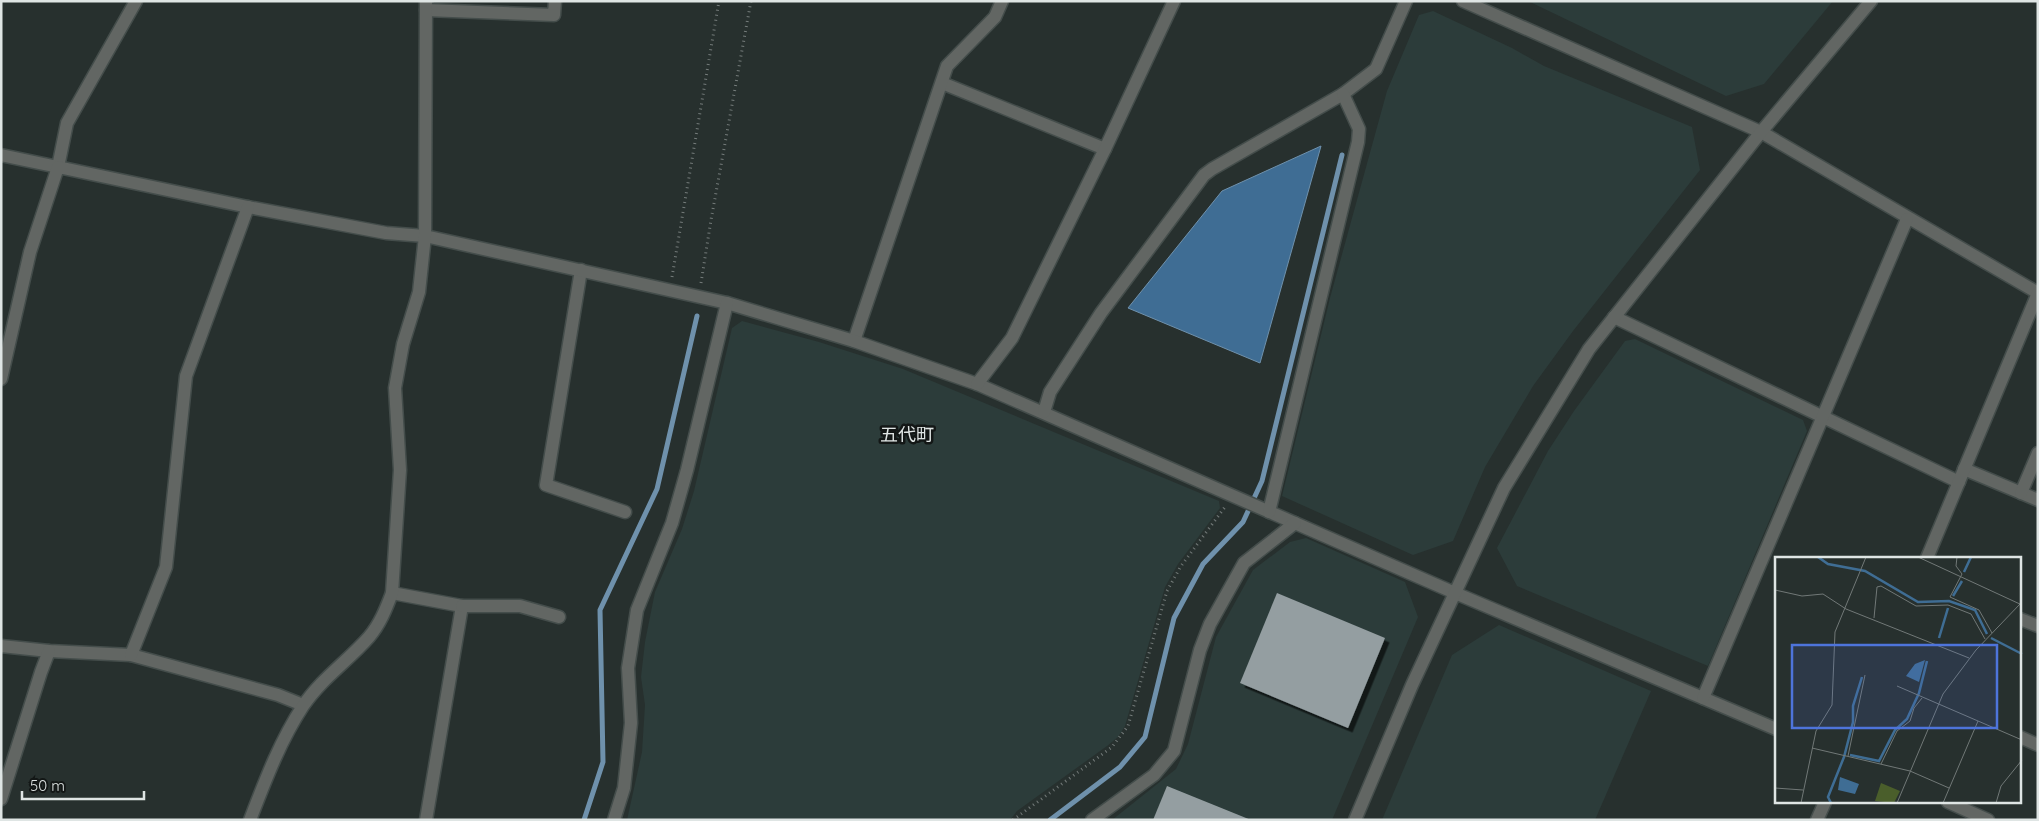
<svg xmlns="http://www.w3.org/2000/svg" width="2039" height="821" viewBox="0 0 2039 821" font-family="Quicksand,'Noto Sans JP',sans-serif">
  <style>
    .built { fill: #2c3c3a }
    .water { fill: #3f6d94; stroke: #6f91ac }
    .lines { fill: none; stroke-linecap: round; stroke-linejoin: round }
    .stream { stroke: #6f91ac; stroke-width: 5 }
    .building { fill: #949ea1; filter: url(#shadow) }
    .minor-casing { stroke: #444d4b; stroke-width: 15 }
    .path { stroke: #747b7a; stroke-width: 3; stroke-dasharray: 1 4; stroke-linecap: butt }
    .minor { stroke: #626663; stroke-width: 12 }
    .labels { text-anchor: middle; stroke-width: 5; stroke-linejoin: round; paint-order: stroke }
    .quarter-label { font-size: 18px; fill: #dfe5e4; stroke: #131716 }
    .inset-river { fill: none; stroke: #3f6d94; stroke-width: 2.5 }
    .inset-road { fill: none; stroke: #717877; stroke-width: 1 }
    .view { fill: #4e74db; fill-opacity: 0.15; stroke: #4e74db; stroke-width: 2.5 }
    .inset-edge { fill: none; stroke: #dfe5e4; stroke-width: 2.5 }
  </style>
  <defs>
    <filter id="shadow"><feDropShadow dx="4.5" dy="4.5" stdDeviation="0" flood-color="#0009"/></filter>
  </defs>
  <rect width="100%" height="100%" fill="#27302e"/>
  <g class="built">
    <polygon points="1528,1 1833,1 1764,84 1726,96"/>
    <polygon points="1433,11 1512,48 1544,66 1692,127 1700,170 1573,331 1533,386 1485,467 1453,541 1413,555 1282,496 1330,298 1387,91 1419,15"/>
    <polygon points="742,321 819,342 903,369 1219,501 1220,508 1178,564 1165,587 1125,726 1118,737 1107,746 1017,811 1010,820 627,820 642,752 645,705 641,677 645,642 655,592 682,529 694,491 732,328"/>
    <polygon points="1635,339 1803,420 1807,431 1708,666 1517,586 1497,548 1548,451 1574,411 1625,341"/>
    <polygon points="1306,538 1405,582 1418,617 1332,820 1112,820 1176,769 1188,744 1216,637 1253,570 1290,542"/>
    <polygon points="1499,625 1651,691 1595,820 1382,820 1452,655"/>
  </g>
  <polygon class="water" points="1321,146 1260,363 1128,308 1222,191"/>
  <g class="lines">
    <g class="stream">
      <polyline points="584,820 603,762 600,610 657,489 697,316"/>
      <polyline points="1050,820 1120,767 1145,737 1174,618 1203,564 1243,522 1262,481 1342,155"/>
    </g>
  </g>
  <g class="building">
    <polygon points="1277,593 1385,638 1348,728 1240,683"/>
    <polygon points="1167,786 1251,820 1153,820"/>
  </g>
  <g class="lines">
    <defs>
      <g id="minor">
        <polyline points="1463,1 1761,132 2038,293"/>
        <polyline points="426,10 554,15 555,1"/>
        <polyline points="942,83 1105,149"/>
        <polyline points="1,155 58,167 67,123 136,1"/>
        <polyline points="581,270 546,485 625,512"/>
        <polyline points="1614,317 1959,482"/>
        <polyline points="854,341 947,66 995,17 1002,1"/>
        <polyline points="1,379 30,252 58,167 248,207 386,233 425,236 727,303 854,341 977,384 1455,593 1776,729"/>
        <polyline points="977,384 1012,338 1105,149 1174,1"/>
        <polyline points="1044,412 1050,392 1101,313 1204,175 1212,169 1343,94 1376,69 1406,1"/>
        <polyline points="1964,469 2038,500"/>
        <polyline points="2021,493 2038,453"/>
        <polyline points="1269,512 1358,142 1359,129 1343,94"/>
        <polyline points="1927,558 2038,293"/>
        <polyline points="392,593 462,606 426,820"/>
        <polyline points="462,606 520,606 559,617"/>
        <polyline points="2020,619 2038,626"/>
        <polyline points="1,646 49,651 131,655 278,695 303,705"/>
        <polyline points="131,655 166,567 186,376 248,207"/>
        <polyline points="1703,698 1907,219"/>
        <polyline points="2020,737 2038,745"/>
        <polyline points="1,799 41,672 49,651"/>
        <polyline points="1948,802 1988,820"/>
        <path d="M 250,820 C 265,781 280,741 303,706 C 321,679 348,661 369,637 C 380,624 386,609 392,593 L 400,470 L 395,388 L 403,344 L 419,292 L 425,236 L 426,1"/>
        <polyline points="614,820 624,788 631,723 628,668 637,610 672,523 687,470 727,303"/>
        <polyline points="1092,820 1154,775 1174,751 1200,650 1210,624 1244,563 1295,523"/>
        <polyline points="1355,820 1412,685 1504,488 1589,349 1761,132 1871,1"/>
        <polyline points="1817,820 1825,802"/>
      </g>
    </defs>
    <use href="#minor" class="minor-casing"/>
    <g class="path">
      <polyline points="672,277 719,1"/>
      <polyline points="701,283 711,220 751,1"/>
      <polyline points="1013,820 1112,747 1128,726 1167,591 1181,566 1225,507"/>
    </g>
    <use href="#minor" class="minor"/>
  </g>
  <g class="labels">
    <g class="quarter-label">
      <text x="907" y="441">五代町</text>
    </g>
  </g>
  <g transform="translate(1775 557)">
    <rect width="246" height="246" fill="#27302e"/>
    <path d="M 106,226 L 125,234 L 119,246 L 100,244 Z" fill="#4a5e2b"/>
    <path d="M 150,103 L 144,125 L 131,119 L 140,107 ZM 65,220 L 84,227 L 80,237 L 63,233 Z" fill="#3f6d94"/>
    <path class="inset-river" d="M 43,0 L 53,7 L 90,14 L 143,45 L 174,44 L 200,53 L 212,77M 189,15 L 196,0M 178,39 L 187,24M 164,81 L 173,51M 216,81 L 247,97M 75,198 L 104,204 L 120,173 L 132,162 L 144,136 L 152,104M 56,246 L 53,240 L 69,200 L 78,165 L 78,149 L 87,120"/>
    <path class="inset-road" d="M 143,0 L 247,48M 182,0 L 181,9 L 187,17 L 175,40 L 204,53 L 217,76M 0,33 L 27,39 L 48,37 L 71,52 L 194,101M 99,61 L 102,30 L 106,29 L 141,49 L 173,48 L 196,57 L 210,82M 122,129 L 247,183M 37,191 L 135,214 L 174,231M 73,199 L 90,118M 106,207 L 122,174 L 135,164 L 139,151 L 147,141M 0,231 L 28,233M 26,246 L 41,174 L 57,148 L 60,75 L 91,0M 122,246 L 168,137 L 201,93 L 245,47M 168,246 L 203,164M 221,246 L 226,229 L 247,203"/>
    <path class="view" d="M 17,88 L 222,88 L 222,171 L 17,171 Z"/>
    <rect width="246" height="246" class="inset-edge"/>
  </g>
  <rect width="2039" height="821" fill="none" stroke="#dfe5e4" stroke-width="5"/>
  <path d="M22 791v8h122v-8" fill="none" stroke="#dfe5e4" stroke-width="2.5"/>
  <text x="30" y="791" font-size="15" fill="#dfe5e4" stroke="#131716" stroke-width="4" paint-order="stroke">50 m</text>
</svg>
